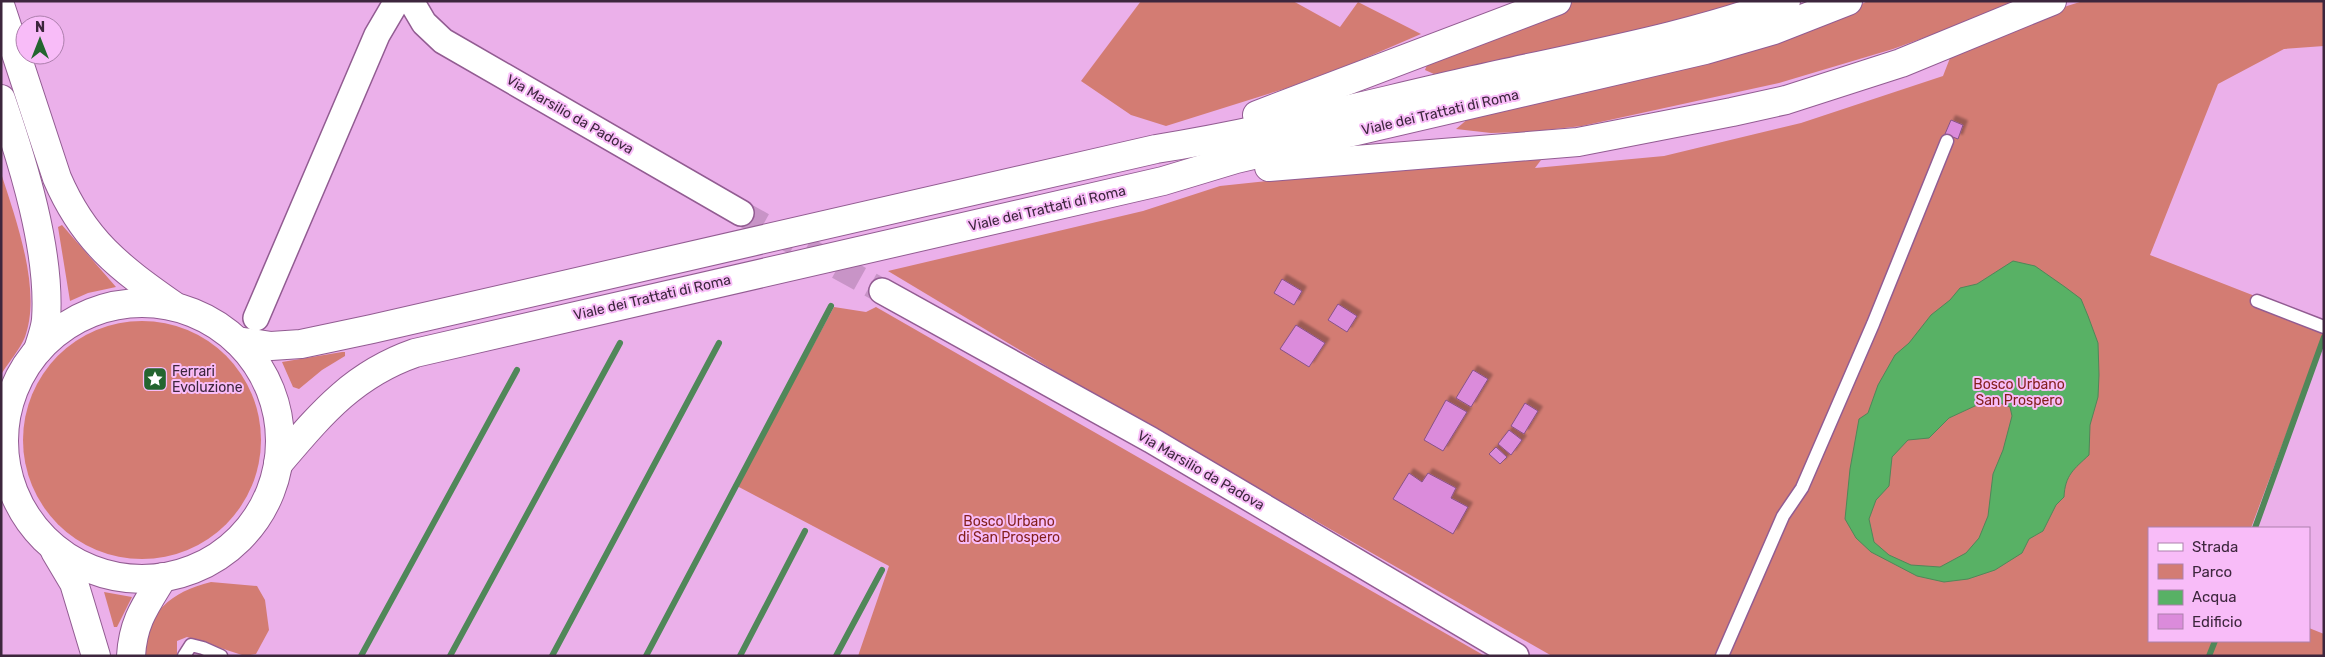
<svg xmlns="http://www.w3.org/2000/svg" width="2325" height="657" viewBox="0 0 2325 657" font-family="Rubik,sans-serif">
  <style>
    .green { fill: #d37c73 }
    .water { fill: #58b165; stroke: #508759; fill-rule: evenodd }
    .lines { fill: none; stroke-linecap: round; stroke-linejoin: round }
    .stream { stroke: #508759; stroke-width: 6 }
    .building { fill: #db8bdb; stroke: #875287; filter: url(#shadow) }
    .minor-tunnel { stroke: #c894c7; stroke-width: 25; stroke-dasharray: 25 12; stroke-linecap: butt }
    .service-casing { stroke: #925c92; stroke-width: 15 }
    .minor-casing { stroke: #925c92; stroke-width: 28 }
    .trunk-casing { stroke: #925c92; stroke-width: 30 }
    .service { stroke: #fff; stroke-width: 12 }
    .minor { stroke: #fff; stroke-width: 25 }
    .trunk { stroke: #fff; stroke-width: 28 }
    .labels { text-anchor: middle; stroke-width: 4; stroke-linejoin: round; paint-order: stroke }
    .street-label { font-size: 14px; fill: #3d263d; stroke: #f8bcf8 }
    .poi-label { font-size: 14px; fill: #3d263d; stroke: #f8bcf8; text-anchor: start }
    .park-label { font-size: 14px; fill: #831f1c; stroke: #f8bcf8 }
  </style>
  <defs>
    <filter id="shadow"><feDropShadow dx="4.5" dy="-4.5" stdDeviation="1" flood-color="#0004"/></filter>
  </defs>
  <rect width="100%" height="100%" fill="#ebb0ea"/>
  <g class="green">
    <polygon points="1141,1 1293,1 1340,27 1358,2 1421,34 1356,62 1287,88 1166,126 1131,115 1081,81"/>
    <path d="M 1575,1 L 1750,1 C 1646,33 1541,54 1434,74 L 1425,70 L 1428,62 Z"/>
    <polygon points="1868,1 2015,1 1959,25 1893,49 1779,83 1582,126 1528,132 1491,133 1456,129 1469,118 1847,11"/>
    <polygon points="2083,1 2324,1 2324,46 2284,49 2218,84 2150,255 2324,323 2324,333 2251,528 2149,528 2149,641 2309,641 2309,628 2324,634 2324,656 1552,656 1073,382 888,271 1143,211 1220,186 1538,153 1541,160 1535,168 1664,156 1801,123 1943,76 1950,58 2067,6"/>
    <path d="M 1,173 C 16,220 42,290 25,337 C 20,349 9,362 2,373 Z"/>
    <polygon points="62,225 116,287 88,293 70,301 58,227"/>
    <polygon points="834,307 866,312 876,307 1485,656 858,656 889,566 737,486"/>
    <circle cx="142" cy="440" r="119"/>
    <polygon points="342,352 345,352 345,356 322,370 299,389 293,387 282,362"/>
    <path d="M 211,582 L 257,586 L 265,600 L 269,630 L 256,654 L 245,656 L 187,637 L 177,641 L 177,656 L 143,656 C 146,612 171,592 211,582 Z"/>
    <polygon points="104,592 132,597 117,627 114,627"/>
  </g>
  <path class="water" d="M 2013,261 L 2035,266 L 2065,287 L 2081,299 L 2088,316 L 2098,343 L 2099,375 L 2098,397 L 2090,425 L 2089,455 C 2074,469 2065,475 2064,497 L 2056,505 L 2043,531 L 2029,539 L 2022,553 L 1995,570 L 1968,579 L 1944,582 L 1917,576 L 1871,552 L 1856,538 L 1845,519 L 1850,469 L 1859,419 L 1868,413 L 1878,385 L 1895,355 L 1909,343 L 1931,315 L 1950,300 L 1960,288 L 1977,284 ZM 1990,399 L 2010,407 L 2012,416 L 2003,450 L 1993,474 L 1988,516 L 1979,538 L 1966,553 L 1940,567 L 1911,565 L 1889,555 L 1874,542 L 1869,519 L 1876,500 L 1889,486 L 1892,457 L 1908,440 L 1929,438 L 1949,418 Z"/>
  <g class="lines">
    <g class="stream">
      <polyline points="2255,528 2324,337"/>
      <polyline points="361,656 517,370"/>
      <polyline points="450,656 620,343"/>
      <polyline points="552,656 719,343"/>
      <polyline points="646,656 831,306"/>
      <polyline points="740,656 805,531"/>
      <polyline points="836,656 882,570"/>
      <polyline points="2209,656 2215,641"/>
    </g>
  </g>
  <g class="building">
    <polygon points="1951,120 1963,125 1958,139 1945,134"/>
    <polygon points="1282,279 1302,291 1294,305 1274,293"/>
    <polygon points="1338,304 1357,316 1347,332 1328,320"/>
    <polygon points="1296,325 1325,343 1309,367 1280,349"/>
    <polygon points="1473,370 1488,379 1471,407 1456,398"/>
    <polygon points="1446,400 1467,412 1443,451 1424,440"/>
    <polygon points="1525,403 1538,411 1524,434 1511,426"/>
    <polygon points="1509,430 1522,440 1511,455 1498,444"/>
    <polygon points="1496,447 1507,457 1500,464 1489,454"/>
    <polygon points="1409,473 1422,482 1428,473 1456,488 1451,498 1468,507 1453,534 1393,499"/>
  </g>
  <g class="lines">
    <polyline class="minor-tunnel" points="741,213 882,291"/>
    <defs>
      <g id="service">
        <polyline points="2257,301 2324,327"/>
        <polyline points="184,656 191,645 203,648 221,656"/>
        <polyline points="1722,656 1783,516 1802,488 1873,324 1947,141"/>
      </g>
      <g id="minor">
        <polyline points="411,1 424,23 443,41 741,213"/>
        <polyline points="882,291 1151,440 1516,656"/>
        <polyline points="256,318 377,35 397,1"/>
      </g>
      <g id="trunk">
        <path d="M 1,8 L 57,178 C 84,241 119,267 173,305"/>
        <path d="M 1,99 C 23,163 51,252 46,320 C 45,330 41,340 38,350"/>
        <polyline points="1257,115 1557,1"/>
        <polyline points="1269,167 1578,142 1732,112 1786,100 1901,63 2052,1"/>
        <circle cx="142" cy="441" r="138"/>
        <path d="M 237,341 L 271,346 L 301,344 L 372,329 L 1156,149 C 1263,132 1368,104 1474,80 C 1578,56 1686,38 1786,1"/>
        <path d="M 278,464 C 320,415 352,375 415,353 L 1163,181 L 1236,159 L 1705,50 L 1774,30 L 1848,1"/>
        <polyline points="55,551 74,583 96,656"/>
        <path d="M 131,656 C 133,621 146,605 163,577"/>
      </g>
    </defs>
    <use href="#service" class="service-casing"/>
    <use href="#minor" class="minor-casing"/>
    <use href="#trunk" class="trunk-casing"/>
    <use href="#service" class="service"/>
    <use href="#minor" class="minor"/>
    <use href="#trunk" class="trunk"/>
  </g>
  <defs>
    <symbol id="sight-square" viewBox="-11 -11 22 22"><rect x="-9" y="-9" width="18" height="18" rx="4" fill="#24652f" stroke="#f8bcf8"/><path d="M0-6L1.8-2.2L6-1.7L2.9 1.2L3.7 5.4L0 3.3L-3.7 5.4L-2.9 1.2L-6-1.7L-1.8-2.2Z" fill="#fff"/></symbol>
  </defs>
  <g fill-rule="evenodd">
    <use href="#sight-square" x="141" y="365" width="28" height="28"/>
  </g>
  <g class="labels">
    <g class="street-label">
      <text transform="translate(1440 112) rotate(-13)" y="5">Viale dei Trattati di Roma</text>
      <text transform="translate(570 114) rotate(30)" y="5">Via Marsilio da Padova</text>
      <text transform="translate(1047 208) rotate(-13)" y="5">Viale dei Trattati di Roma</text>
      <text transform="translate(652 297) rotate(-13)" y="5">Viale dei Trattati di Roma</text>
      <text transform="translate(1201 470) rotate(30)" y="5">Via Marsilio da Padova</text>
    </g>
    <g class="poi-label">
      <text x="172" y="376">Ferrari<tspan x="172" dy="16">Evoluzione</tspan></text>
    </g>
    <g class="park-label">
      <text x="2019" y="389">Bosco Urbano<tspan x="2019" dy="16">San Prospero</tspan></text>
      <text x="1009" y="526">Bosco Urbano<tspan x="1009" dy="16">di San Prospero</tspan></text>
    </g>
  </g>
  <rect width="2325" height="657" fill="none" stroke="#3d263d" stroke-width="5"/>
  <rect x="2148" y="527" width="162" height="115" fill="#f8bcf8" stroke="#ad80ad"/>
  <rect x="2158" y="543" width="25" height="8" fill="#ffffff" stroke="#ad80ad"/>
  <text x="2192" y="552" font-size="15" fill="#3d263d">Strada</text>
  <rect x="2158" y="564" width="25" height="15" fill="#d37c73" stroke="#ad80ad"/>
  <text x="2192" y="577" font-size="15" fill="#3d263d">Parco</text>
  <rect x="2158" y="590" width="25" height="15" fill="#58b165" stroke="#ad80ad"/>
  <text x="2192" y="602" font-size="15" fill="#3d263d">Acqua</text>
  <rect x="2158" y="614" width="25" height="15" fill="#db8bdb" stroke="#ad80ad"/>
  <text x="2192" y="627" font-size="15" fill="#3d263d">Edificio</text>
  <g transform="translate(40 40)"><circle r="24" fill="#f8bcf8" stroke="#ad80ad"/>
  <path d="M0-4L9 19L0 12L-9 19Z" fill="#24652f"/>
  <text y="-8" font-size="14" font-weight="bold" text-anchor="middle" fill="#3d263d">N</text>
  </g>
</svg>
